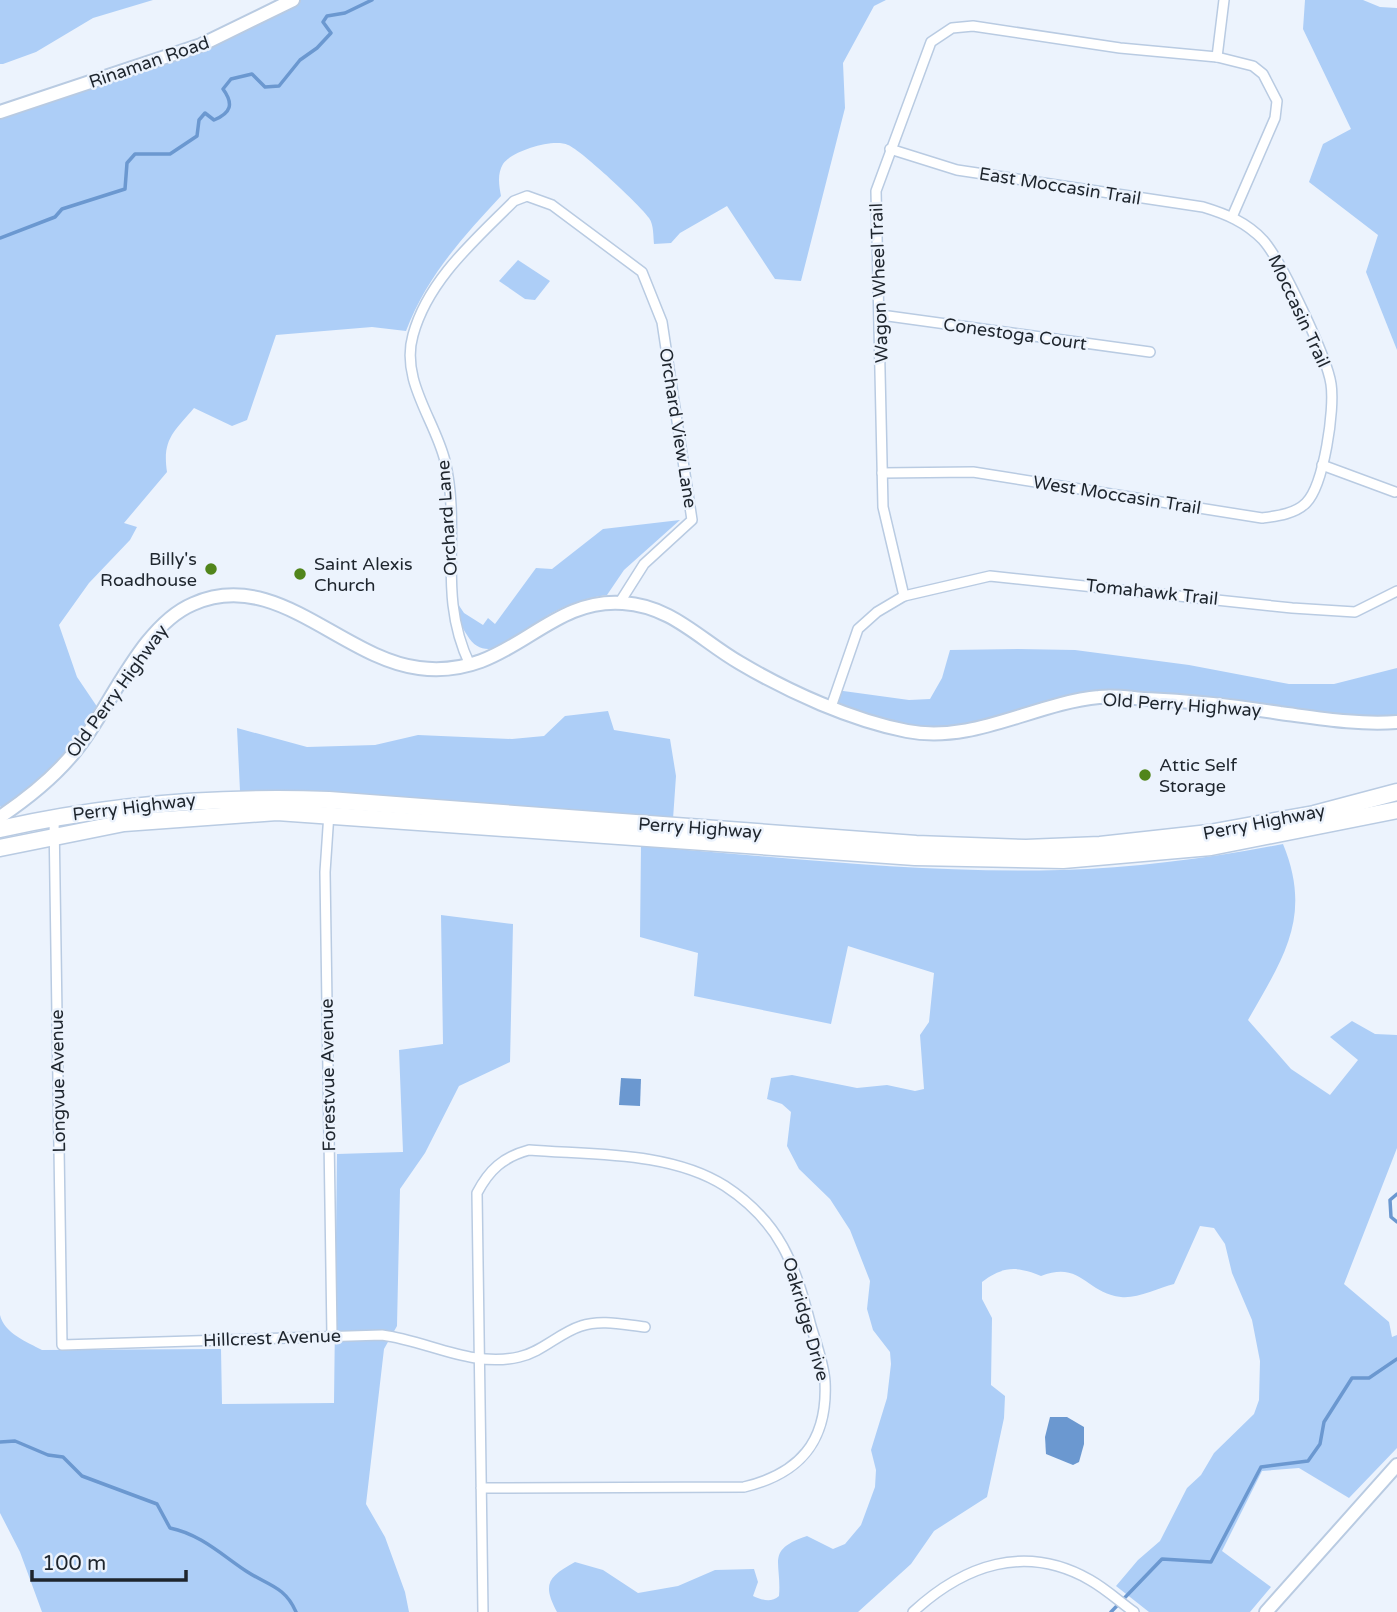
<svg xmlns="http://www.w3.org/2000/svg" width="1397" height="1612" viewBox="0 0 1397 1612" font-family="'Varela Round',sans-serif">
  <style>
    .green { fill: #adcef7 }
    .water { fill: #6b98d0 }
    .lines { fill: none; stroke-linecap: round; stroke-linejoin: round }
    .stream { stroke: #6b98d0; stroke-width: 3.5 }
    .street-casing { stroke: #b9cbe2; stroke-width: 12 }
    .secondary-casing { stroke: #b9cbe2; stroke-width: 16 }
    .highway-casing { stroke: #b9cbe2; stroke-width: 19 }
    .street { stroke: #fff; stroke-width: 9 }
    .secondary { stroke: #fff; stroke-width: 12 }
    .highway { stroke: #fff; stroke-width: 16 }
    .poi-dot { fill: #51851b; stroke: #ecf3fd; stroke-width: 2.5 }
    .labels { text-anchor: middle; stroke-width: 5; stroke-linejoin: round; paint-order: stroke }
    .street-label { font-size: 18px; fill: #1e252d; stroke: #ecf3fd }
    .poi-label { font-size: 18px; fill: #1e252d; stroke: #ecf3fd; text-anchor: start }
  </style>
  <rect width="100%" height="100%" fill="#ecf3fd"/>
  <g class="green">
    <polygon points="0,0 153,0 93,18 36,52 3,64 0,64"/>
    <path d="M 293,0 L 886,0 L 874,6 L 843,63 L 845,108 L 801,281 L 775,279 L 727,206 L 680,233 L 671,243 L 654,244 C 653,236 654,225 649,218 C 641,206 581,150 568,145 C 553,138 512,151 503,164 C 497,174 499,185 501,196 C 462,238 427,276 406,331 L 372,327 L 276,335 L 247,420 L 232,426 L 194,408 C 174,432 162,439 167,472 L 124,523 L 137,527 L 130,540 L 89,583 L 59,625 L 77,677 L 102,714 L 89,733 L 5,814 L 0,806 L 0,112 L 105,79 Z"/>
    <polygon points="1305,0 1363,0 1380,7 1397,8 1397,350 1366,272 1378,235 1309,182 1323,144 1351,129 1303,29"/>
    <polygon points="518,260 550,281 535,300 525,299 499,281"/>
    <path d="M 680,520 L 624,570 L 607,595 C 586,598 568,604 550,614 C 527,628 488,671 467,635 C 460,625 459,617 458,604 L 464,613 L 483,625 L 488,618 L 495,624 L 536,568 L 552,569 L 603,529 Z"/>
    <polygon points="1018,649 1075,650 1189,665 1289,684 1334,684 1397,668 1397,722 1100,697 937,735 831,707 836,690 909,700 930,699 942,678 950,650"/>
    <polygon points="608,711 614,730 670,739 676,776 673,819 304,792 240,791 237,728 307,747 375,745 418,735 512,739 544,736 565,716"/>
    <path d="M 1283,844 C 1313,917 1283,958 1248,1020 L 1291,1069 L 1330,1095 L 1358,1060 L 1330,1037 L 1352,1021 L 1375,1034 L 1397,1035 L 1397,1148 L 1344,1284 L 1389,1322 L 1392,1337 L 1397,1335 L 1397,1448 L 1349,1498 L 1299,1468 L 1262,1471 L 1222,1551 L 1271,1587 L 1250,1612 L 1149,1612 L 1116,1586 L 1138,1560 L 1160,1541 L 1187,1488 L 1201,1475 L 1214,1453 L 1254,1414 L 1259,1400 L 1260,1361 L 1252,1320 L 1232,1273 L 1225,1244 L 1214,1228 L 1200,1226 L 1174,1284 C 1159,1288 1136,1299 1121,1297 C 1086,1293 1081,1260 1041,1276 C 1017,1266 1003,1266 982,1282 L 982,1299 L 992,1318 L 991,1385 L 1005,1396 L 1004,1418 L 987,1497 L 934,1531 L 911,1564 L 858,1612 L 557,1612 C 542,1584 548,1577 575,1562 L 603,1570 L 638,1593 L 678,1586 L 715,1570 L 754,1569 L 758,1582 L 753,1596 C 762,1600 771,1603 779,1596 C 782,1562 765,1550 807,1536 L 833,1549 L 845,1544 L 861,1525 L 875,1487 L 876,1470 L 871,1450 L 887,1398 L 891,1364 L 890,1352 L 873,1330 L 867,1309 L 870,1281 L 850,1230 L 830,1199 L 799,1169 L 787,1146 L 791,1112 L 782,1104 L 767,1099 L 771,1078 L 792,1075 L 857,1088 L 887,1085 L 915,1091 L 924,1089 L 920,1035 L 929,1022 L 934,973 L 848,946 L 831,1024 L 694,996 L 698,953 L 640,937 L 641,846 C 781,857 921,874 1061,870 C 1136,868 1210,858 1283,844 Z"/>
    <path d="M 441,915 L 513,924 L 510,1062 L 459,1086 L 425,1153 L 400,1189 L 397,1326 L 384,1349 L 366,1504 L 385,1537 L 405,1592 L 409,1612 L 42,1612 L 20,1552 L 0,1513 L 0,1315 C 4,1333 27,1342 42,1350 L 221,1349 L 222,1404 L 334,1403 L 337,1154 L 403,1152 L 399,1050 L 443,1044 Z"/>
  </g>
  <g class="water">
    <polygon points="621,1078 641,1079 640,1106 619,1105"/>
    <polygon points="1050,1417 1067,1417 1084,1427 1084,1444 1079,1462 1073,1465 1046,1454 1045,1437"/>
  </g>
  <g class="lines">
    <g class="stream">
      <path d="M 0,238 L 55,217 L 62,209 L 125,189 L 127,163 L 135,154 L 170,154 L 197,136 L 199,120 L 205,113 L 214,120 C 231,113 234,104 223,89 L 231,79 L 252,74 L 265,87 L 279,86 L 300,60 L 317,48 L 331,33 L 323,22 L 327,16 L 345,13 L 372,0"/>
      <polyline points="1397,1194 1390,1200 1391,1217 1397,1222"/>
      <path d="M 0,1442 L 15,1441 L 48,1455 L 63,1457 L 82,1476 L 157,1504 L 170,1528 C 200,1534 222,1555 246,1571 C 267,1585 285,1586 296,1612"/>
      <polyline points="1111,1612 1162,1559 1211,1562 1261,1467 1308,1461 1320,1444 1324,1422 1352,1378 1369,1378 1397,1359"/>
    </g>
    <defs>
      <g id="street">
        <polyline points="1217,57 1224,0"/>
        <polyline points="881,315 1150,352"/>
        <polyline points="1322,465 1395,492"/>
        <path d="M 882,473 L 973,472 L 1262,518 C 1277,516 1295,514 1306,503 C 1324,485 1335,409 1331,384 C 1327,357 1281,260 1263,240 C 1246,222 1226,214 1203,207 L 957,170 L 890,149"/>
        <polyline points="904,596 883,507 876,191 931,42 952,28 973,26 1120,48 1217,57 1253,66 1263,74 1277,101 1275,118 1232,217"/>
        <path d="M 470,665 C 436,594 462,532 445,461 C 435,420 400,380 413,335 C 428,280 475,240 514,201 L 527,196 L 552,205 L 642,272 L 662,322 L 692,520 L 644,564 L 620,602"/>
        <polyline points="831,707 858,629 877,612 904,596 990,576 1292,608 1355,612 1397,591"/>
        <polyline points="329,813 325,872 332,1336"/>
        <path d="M 54,818 L 62,1345 L 382,1335 C 428,1341 472,1368 519,1357 C 542,1352 559,1333 581,1326 C 601,1319 625,1325 645,1327"/>
        <path d="M 481,1488 L 744,1487 C 799,1474 828,1442 825,1382 C 824,1364 816,1343 811,1326 C 795,1264 780,1222 725,1186 C 670,1151 591,1155 529,1150 C 503,1157 489,1170 477,1193 C 478,1332 480,1472 483,1612"/>
        <path d="M 913,1612 C 964,1565 1025,1543 1090,1580 C 1106,1589 1120,1602 1134,1612"/>
      </g>
      <g id="secondary">
        <polyline points="0,112 201,45 293,0"/>
        <path d="M 0,817 C 28,798 55,777 76,750 C 111,707 141,626 193,604 C 276,567 341,658 419,668 C 510,680 544,597 623,603 C 672,606 700,640 740,663 C 789,692 851,720 907,731 C 974,744 1034,703 1099,697 C 1114,695 1131,698 1146,699 C 1191,701 1236,706 1280,713 C 1318,718 1358,725 1397,722"/>
        <polyline points="1266,1612 1397,1465"/>
      </g>
      <g id="highway">
        <path d="M 0,829 C 110,804 217,796 329,800 L 916,844 L 1026,848 L 1100,845 L 1209,833 L 1314,814 L 1397,792"/>
        <polyline points="0,848 124,823 277,812 915,857 1063,860 1211,847 1397,810"/>
      </g>
    </defs>
    <use href="#street" class="street-casing"/>
    <use href="#secondary" class="secondary-casing"/>
    <use href="#highway" class="highway-casing"/>
    <use href="#street" class="street"/>
    <use href="#secondary" class="secondary"/>
    <use href="#highway" class="highway"/>
  </g>
  <g class="poi-dot">
    <circle cx="211" cy="569" r="7"/>
    <circle cx="300" cy="574" r="7"/>
    <circle cx="1145" cy="775" r="7"/>
  </g>
  <g class="labels">
    <g class="street-label">
      <text transform="translate(149 62) rotate(-19)" y="6">Rinaman Road</text>
      <text transform="translate(1060 186) rotate(9)" y="6">East Moccasin Trail</text>
      <text transform="translate(879 283) rotate(-92)" y="6">Wagon Wheel Trail</text>
      <text transform="translate(1299 311) rotate(65)" y="6">Moccasin Trail</text>
      <text transform="translate(1015 334) rotate(8)" y="6">Conestoga Court</text>
      <text transform="translate(678 428) rotate(81)" y="6">Orchard View Lane</text>
      <text transform="translate(1117 495) rotate(9)" y="6">West Moccasin Trail</text>
      <text transform="translate(447 518) rotate(-94)" y="6">Orchard Lane</text>
      <text transform="translate(1152 592) rotate(6)" y="6">Tomahawk Trail</text>
      <text transform="translate(117 691) rotate(-54)" y="6">Old Perry Highway</text>
      <text transform="translate(1182 705) rotate(4)" y="6">Old Perry Highway</text>
      <text transform="translate(134 807) rotate(-7)" y="6">Perry Highway</text>
      <text transform="translate(1264 822) rotate(-11)" y="6">Perry Highway</text>
      <text transform="translate(700 828) rotate(4)" y="6">Perry Highway</text>
      <text transform="translate(328 1075) rotate(-91)" y="6">Forestvue Avenue</text>
      <text transform="translate(58 1081) rotate(-91)" y="6">Longvue Avenue</text>
      <text transform="translate(806 1319) rotate(74)" y="6">Oakridge Drive</text>
      <text transform="translate(272 1338) rotate(-2)" y="6">Hillcrest Avenue</text>
    </g>
    <g class="poi-label">
      <text x="197" y="565" text-anchor="end">Billy's<tspan x="197" dy="21">Roadhouse</tspan></text>
      <text x="314" y="570">Saint Alexis<tspan x="314" dy="21">Church</tspan></text>
      <text x="1159" y="771">Attic Self<tspan x="1159" dy="21">Storage</tspan></text>
    </g>
  </g>
  <path d="M32 1570v10h154v-10" fill="none" stroke="#1e252d" stroke-width="3.5"/>
  <text x="42" y="1570" font-size="21" fill="#1e252d" stroke="#ecf3fd" stroke-width="5" paint-order="stroke">100 m</text>
</svg>
